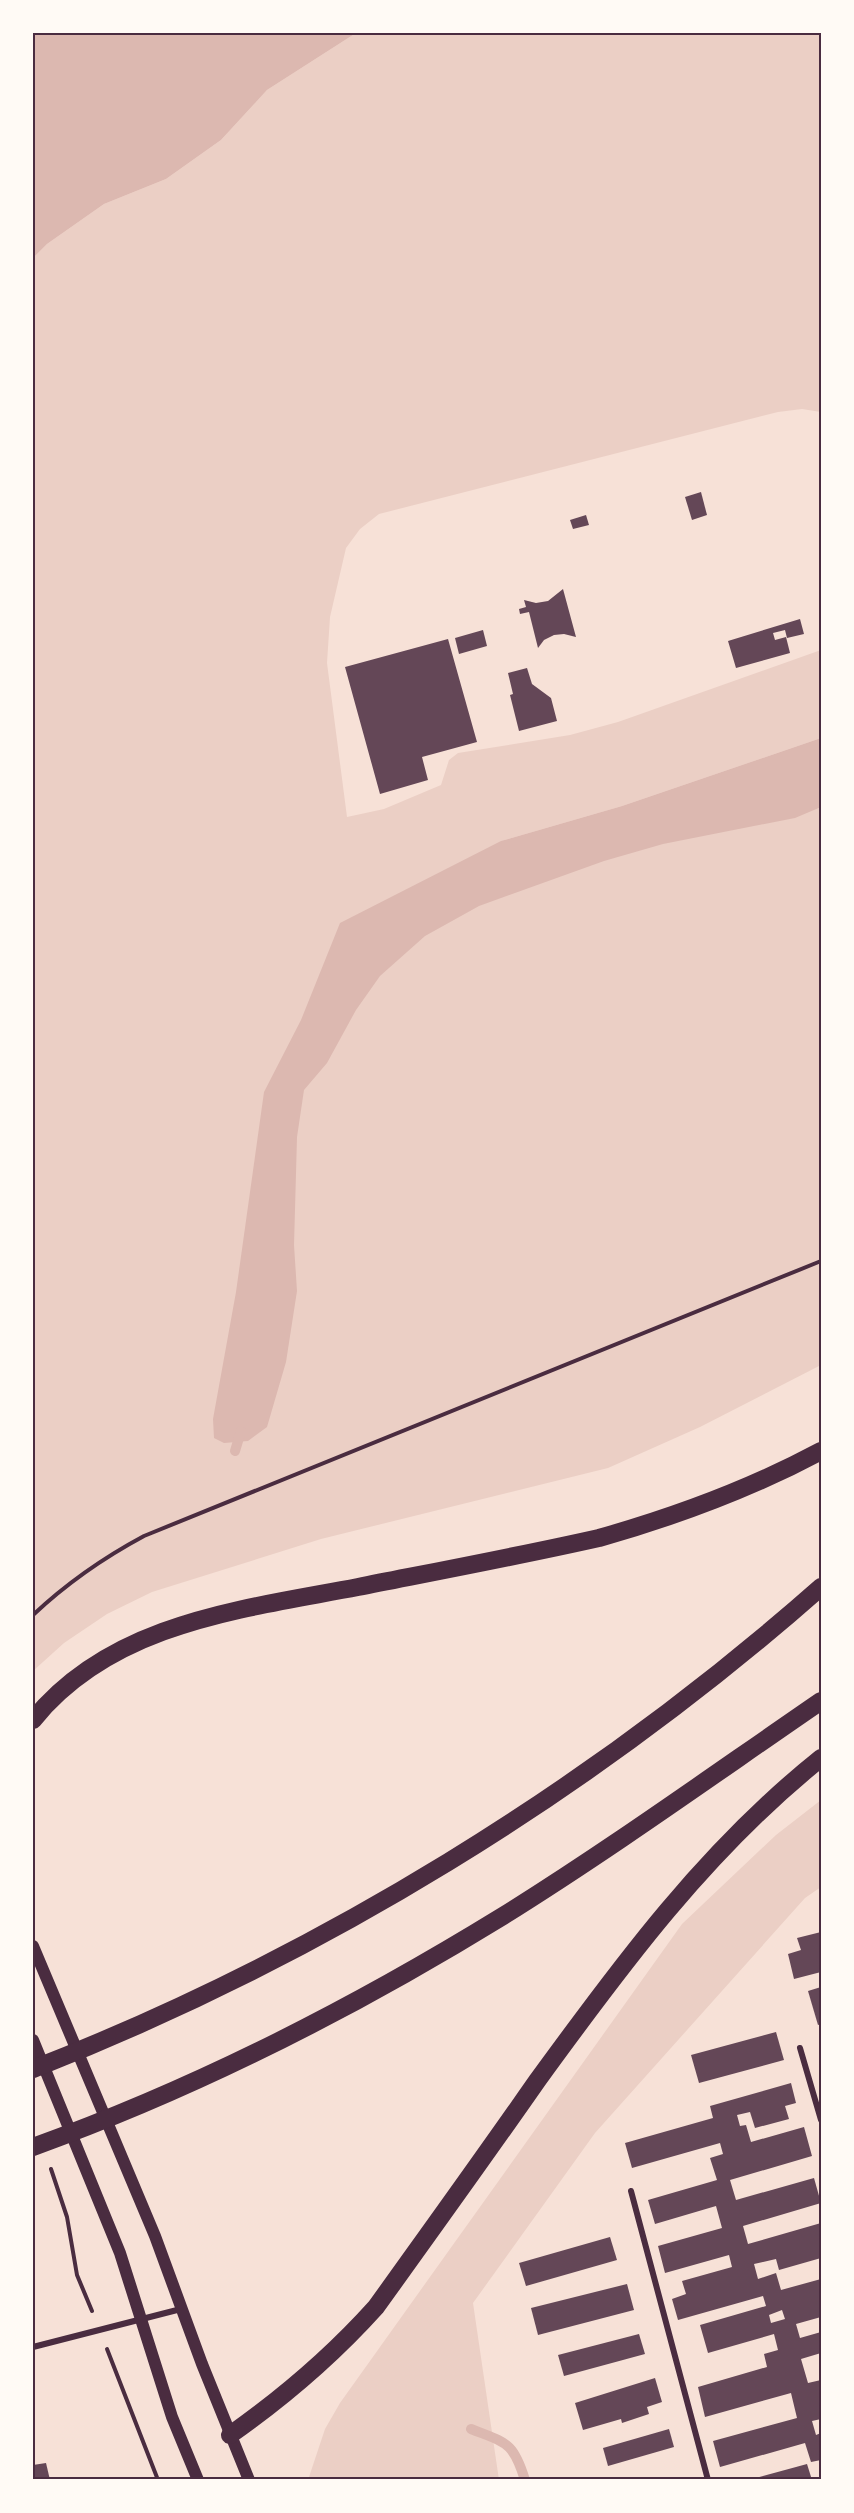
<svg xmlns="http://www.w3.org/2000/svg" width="854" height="2513" viewBox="0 0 854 2513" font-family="'Sofia Sans Condensed',sans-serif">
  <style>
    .green { fill: #ebcfc5 }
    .water { fill: #dcb8b0 }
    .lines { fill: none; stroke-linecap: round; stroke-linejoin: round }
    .stream { stroke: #dcb8b0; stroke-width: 10 }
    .building { fill: #644757; fill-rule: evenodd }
    .path { stroke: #4a2c40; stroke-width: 4 }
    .minor { stroke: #4a2c40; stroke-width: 6 }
    .secondary { stroke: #4a2c40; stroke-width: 12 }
    .motorway { stroke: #4a2c40; stroke-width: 18 }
    .neatline { fill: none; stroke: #4a2c40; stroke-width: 2 }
  </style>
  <rect width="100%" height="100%" fill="#f7e1d7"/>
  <g class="green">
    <polygon points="356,33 821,33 821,412 802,409 778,412 379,514 360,529 346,548 330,617 327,663 347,817 384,809 441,785 449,760 458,753 570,735 618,722 821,650 821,738 622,806 501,841 821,778 821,1365 700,1427 608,1468 321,1539 152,1592 107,1614 64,1643 33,1671 33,258 47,244 104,204 166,179 221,140 267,90"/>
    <polygon points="821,1800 821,1887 805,1898 595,2133 473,2303 499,2480 308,2480 325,2429 340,2403 682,1924 776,1835"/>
  </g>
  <g class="water">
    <polygon points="33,33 356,33 267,90 221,140 166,179 104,204 47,244 33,258"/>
    <polygon points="821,738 821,807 795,818 663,844 604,861 479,906 425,936 380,976 356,1010 327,1063 304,1090 297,1137 294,1245 297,1291 286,1362 267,1427 248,1441 224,1443 214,1438 213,1419 236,1292 264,1092 301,1020 340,923 501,841 622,806"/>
  </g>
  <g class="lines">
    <g class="stream">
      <polyline points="235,1451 241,1431"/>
      <path d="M 471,2429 C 506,2443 513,2441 525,2480"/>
    </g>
  </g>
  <g class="building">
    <polygon points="701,492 707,515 692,520 685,497"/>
    <polygon points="586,515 589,525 573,529 570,520"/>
    <polygon points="563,589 576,637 564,634 554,635 544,640 538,648 529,612 520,614 519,609 526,607 524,600 536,603 548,601"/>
    <polygon points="800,619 804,634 787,638 785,630 773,633 775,640 786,637 790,653 736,668 728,641"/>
    <polygon points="483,630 487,646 459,654 455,638"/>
    <polygon points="448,639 477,742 422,757 428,780 380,794 345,667"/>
    <polygon points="527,668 532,684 551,698 557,721 519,731 510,695 513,694 508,673"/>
    <polygon points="821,1932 821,1972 794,1979 788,1954 801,1950 797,1938"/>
    <polygon points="821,1987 821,2024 818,2025 808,1991"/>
    <polygon points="776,2032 784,2060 699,2083 691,2055"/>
    <path d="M 791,2083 L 796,2103 L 785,2106 L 789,2119 L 755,2128 L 750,2112 L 737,2115 L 740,2126 L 746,2125 L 751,2142 L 804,2127 L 812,2156 L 730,2180 L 736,2200 L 814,2178 L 821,2203 L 743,2226 L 748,2244 L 821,2223 L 821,2258 L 779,2270 L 776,2259 L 754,2264 L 758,2279 L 776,2273 L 781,2290 L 821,2279 L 821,2317 L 796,2324 L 800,2338 L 821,2332 L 821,2353 L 801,2359 L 808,2383 L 821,2380 L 821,2419 L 812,2421 L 816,2435 L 821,2433 L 821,2460 L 811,2462 L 805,2443 L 720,2467 L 713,2441 L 797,2418 L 791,2393 L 705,2417 L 698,2387 L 767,2367 L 764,2354 L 778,2350 L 774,2334 L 708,2353 L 700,2325 L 766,2306 L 763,2296 L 678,2320 L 672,2299 L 686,2294 L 682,2281 L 732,2267 L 729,2255 L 665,2273 L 658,2246 L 722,2228 L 716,2206 L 655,2224 L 648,2200 L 717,2180 L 710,2158 L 723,2154 L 720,2143 L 632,2168 L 625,2143 L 713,2118 L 710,2106 ZM 782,2310 L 785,2319 L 771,2323 L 769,2315 Z"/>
    <polygon points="610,2237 617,2260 526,2286 519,2263"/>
    <polygon points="627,2284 634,2310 538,2335 531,2308"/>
    <polygon points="639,2334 645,2354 564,2376 558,2355"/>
    <polygon points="655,2378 662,2402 647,2407 649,2414 622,2423 621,2419 583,2430 575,2403"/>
    <polygon points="669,2429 674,2447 608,2466 603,2448"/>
    <polygon points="46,2463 50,2480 33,2480 33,2465"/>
    <polygon points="807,2464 812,2480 752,2480 752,2479"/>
  </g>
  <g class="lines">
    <g class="path">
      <path d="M 33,1615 C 67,1583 103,1558 144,1536 L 821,1261"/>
      <polyline points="51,2169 67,2217 77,2275 92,2311"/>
      <polyline points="107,2349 158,2480"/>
    </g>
    <g class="minor">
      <polyline points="800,2048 821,2120"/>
      <polyline points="631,2191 708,2480"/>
      <polyline points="33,2347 181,2309"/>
    </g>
    <g class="secondary">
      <polyline points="33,1946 155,2236 202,2364 249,2480"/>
      <polyline points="33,2040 120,2253 172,2417 198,2480"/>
    </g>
    <g class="motorway">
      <path d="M 33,1720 C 112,1622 244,1609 358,1587 C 439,1571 519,1556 599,1538 C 677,1516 750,1489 821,1451"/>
      <path d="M 33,2069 C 319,1957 591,1790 821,1587"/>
      <path d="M 33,2147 C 197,2088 355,2007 503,1916 C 612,1848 716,1773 821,1701"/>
      <path d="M 230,2435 C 284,2397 332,2356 376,2307 C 430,2232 484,2157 537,2081 C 622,1964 707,1849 821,1758"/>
    </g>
  </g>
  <rect width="854" height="2513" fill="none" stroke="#fffaf5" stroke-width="69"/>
  <rect x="34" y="34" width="786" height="2444" class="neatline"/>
</svg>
